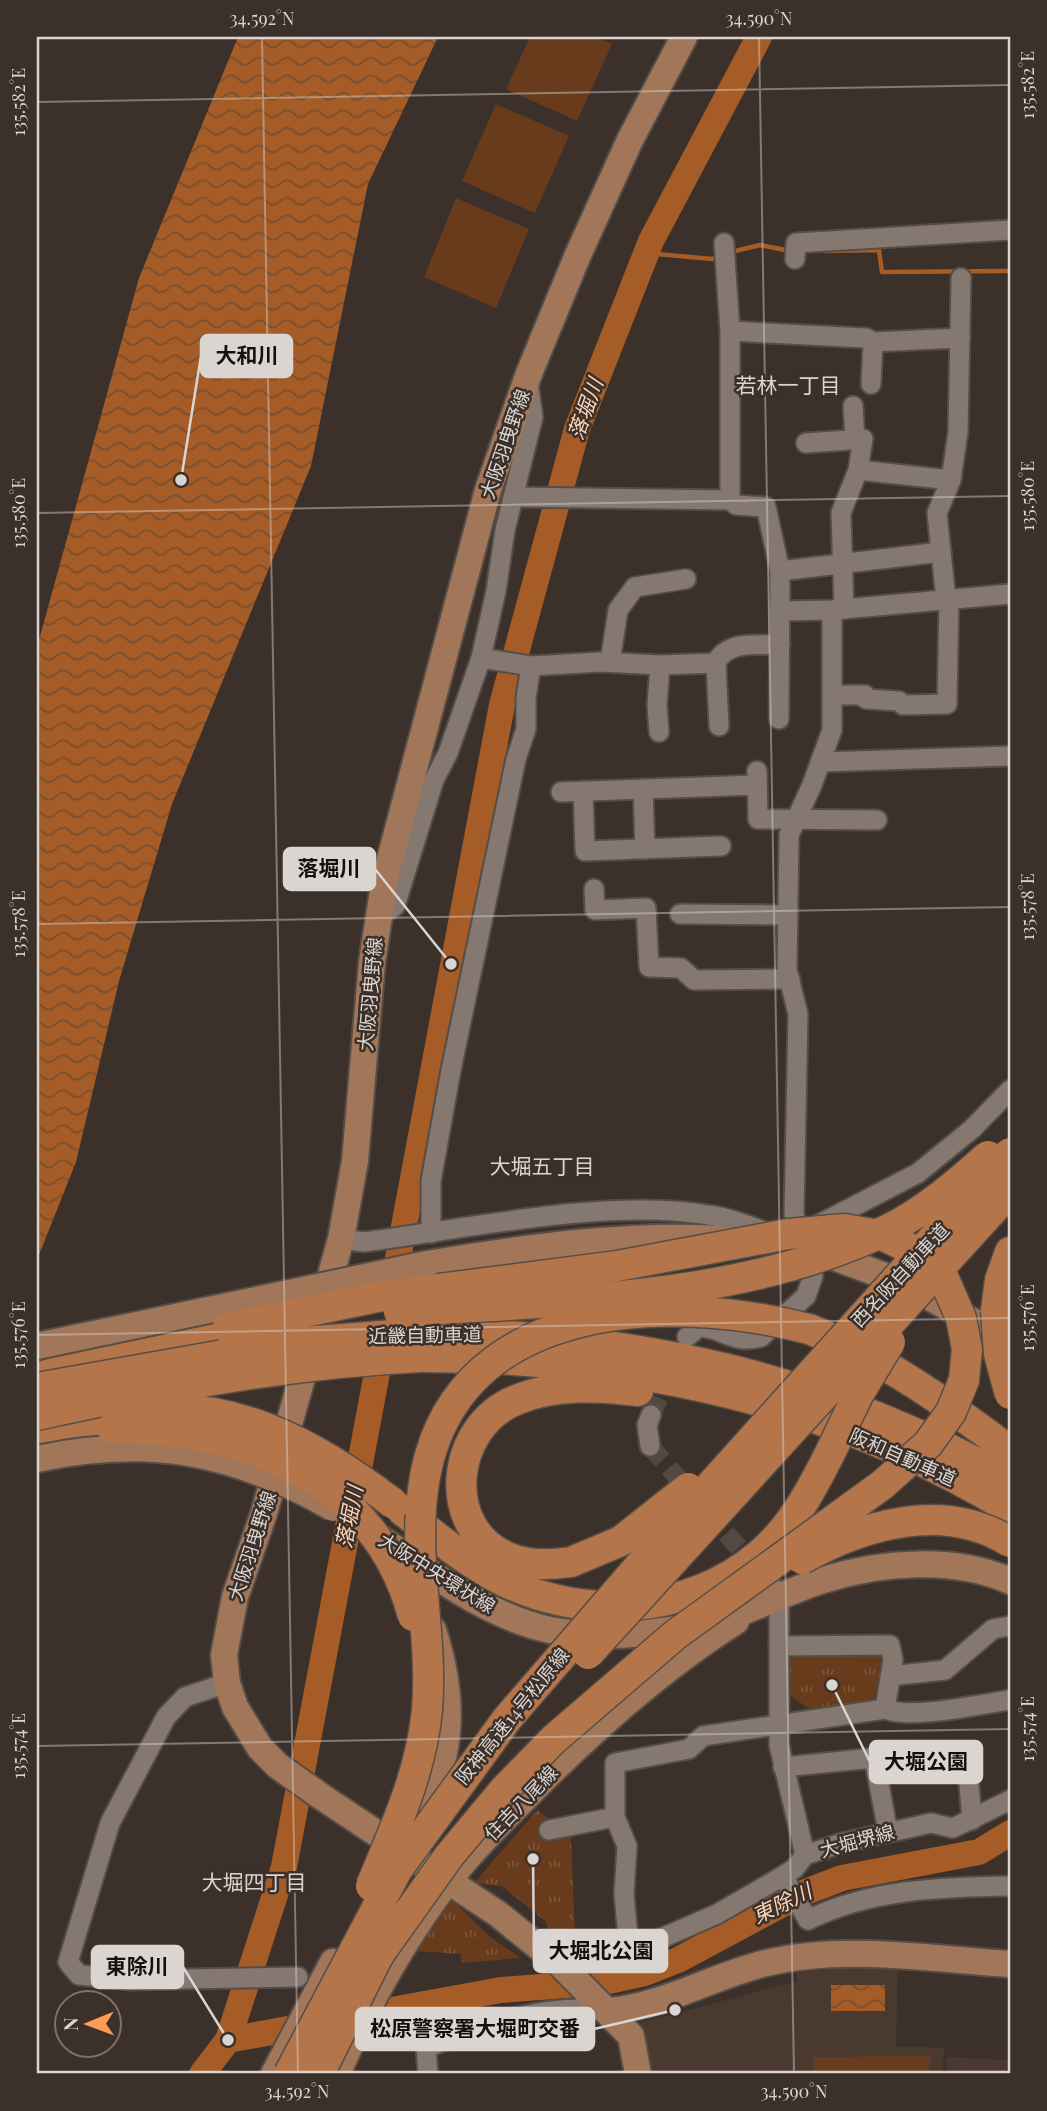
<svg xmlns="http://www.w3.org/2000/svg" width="1047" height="2111" viewBox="0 0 1047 2111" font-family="'Playfair Display','Noto Sans JP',serif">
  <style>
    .built { fill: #49392f }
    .green { fill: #673b1b }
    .park { fill: url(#park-tufts) }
    .water { fill: url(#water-waves) }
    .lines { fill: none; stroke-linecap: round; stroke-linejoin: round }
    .stream { stroke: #a55c26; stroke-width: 4.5 }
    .river { stroke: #a55c26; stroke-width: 26 }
    .minor-tunnel { stroke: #534943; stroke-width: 19; stroke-dasharray: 19 10; stroke-linecap: butt }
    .minor-casing { stroke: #554d47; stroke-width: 23 }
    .major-casing { stroke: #554d47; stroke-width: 30 }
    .highway-casing { stroke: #554d47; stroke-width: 33 }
    .minor { stroke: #847870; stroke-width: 19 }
    .major { stroke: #a17659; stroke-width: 26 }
    .highway { stroke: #b5754a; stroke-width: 30 }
    .major-bridge-casing { stroke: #554d47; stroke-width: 30; stroke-linecap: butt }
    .highway-bridge-casing { stroke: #554d47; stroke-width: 33; stroke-linecap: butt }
    .major-bridge { stroke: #a17659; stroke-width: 26 }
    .highway-bridge { stroke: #b5754a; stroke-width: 30 }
    .ticks { fill: none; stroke: #dbd5d1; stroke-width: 2; stroke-opacity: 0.45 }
    .labels { text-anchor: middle; stroke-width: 5; stroke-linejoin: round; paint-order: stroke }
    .street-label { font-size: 19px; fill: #dbd5d1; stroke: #3b302a }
    .neighbourhood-label { font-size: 21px; fill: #dbd5d1; stroke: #3b302a }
    .water-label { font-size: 21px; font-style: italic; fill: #fed4ba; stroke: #3b302a }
    .leader { fill: none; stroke: #dbd5d1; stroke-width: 2.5 }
    .callout-dot { fill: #dbd5d1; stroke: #3b302a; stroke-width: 2.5 }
    .callout { fill: #dbd5d1; stroke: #dbd5d1; stroke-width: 2.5 }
    .callout-label { font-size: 21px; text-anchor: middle; font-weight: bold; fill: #111 }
    .neatline { fill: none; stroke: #dbd5d1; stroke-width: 2.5 }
    .ticks-label { font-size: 18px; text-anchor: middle; fill: #dbd5d1 }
  </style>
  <defs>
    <pattern id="park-tufts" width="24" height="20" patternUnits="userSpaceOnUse" patternTransform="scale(1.75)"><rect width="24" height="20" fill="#673b1b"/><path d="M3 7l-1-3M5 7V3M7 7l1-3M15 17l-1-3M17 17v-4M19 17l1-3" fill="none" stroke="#7c563b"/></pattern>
    <pattern id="water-waves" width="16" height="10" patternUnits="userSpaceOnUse" patternTransform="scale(1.75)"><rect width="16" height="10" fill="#a55c26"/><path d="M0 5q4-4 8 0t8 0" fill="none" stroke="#784f31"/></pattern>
  </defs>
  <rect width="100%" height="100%" fill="#3b302a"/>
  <g class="built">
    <polygon points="857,1967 898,1970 896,2046 944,2048 943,2074 649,2074 640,2023 797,1981 797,1973"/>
    <polygon points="947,2057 1008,2060 1010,2074 947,2074"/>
  </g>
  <g class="green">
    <polygon points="530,37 595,37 612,44 577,121 506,89"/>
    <polygon points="496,104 569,136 535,213 462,181"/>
    <polygon points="456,198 529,229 496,308 424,277"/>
    <polygon points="930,2056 930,2074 813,2074 813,2057"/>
  </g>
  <g class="park">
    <polygon points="874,1651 885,1660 874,1701 811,1710 785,1692 784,1654"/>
    <polygon points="537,1810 571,1835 575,1939 553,1938 545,1921 502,1886 474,1883"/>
    <polygon points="451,1899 489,1936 521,1958 461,1963 461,1954 417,1951"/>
  </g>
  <g class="water">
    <polygon points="238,37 438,37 368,184 311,466 172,804 119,981 76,1162 37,1260 37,647 139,278"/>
    <rect x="831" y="1985" width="54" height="26"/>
  </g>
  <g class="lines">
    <g class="stream">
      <polyline points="824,251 879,250 882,272 1010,271"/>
      <polyline points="731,252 760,245 790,251"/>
      <polyline points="646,253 712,259 720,257"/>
    </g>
    <g class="river">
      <polyline points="392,1290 502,705 577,429 651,241 759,37"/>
      <polyline points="228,2040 501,1990 604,1982 645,1973 678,1960 803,1893 842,1878 979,1852 1010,1833"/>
      <polyline points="202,2074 228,2040 284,1867 383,1341"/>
    </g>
    <g class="minor-tunnel">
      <polyline points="651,1415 672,1370"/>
      <polyline points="650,1446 757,1569"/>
    </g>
    <defs>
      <g id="minor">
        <polyline points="724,243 730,331 730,500 736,505 766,507 780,571 779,719"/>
        <polyline points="795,259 796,243 1010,230"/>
        <polyline points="730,331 866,338 873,342 960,338"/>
        <polyline points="871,384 873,342"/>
        <polyline points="853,406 855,440"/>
        <polyline points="806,443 863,439 858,470 841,513 844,609"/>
        <polyline points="858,470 951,480"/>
        <polyline points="513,497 730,500"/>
        <polyline points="780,571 941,552"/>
        <polyline points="946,600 937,513 951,480 958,432 961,278"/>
        <polyline points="780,611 832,610 1010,594"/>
        <path d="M 481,658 L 531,666 L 601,662 L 660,665 L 716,663 C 727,640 758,645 780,645"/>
        <polyline points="610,662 618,610 635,587 686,579"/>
        <polyline points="716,663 719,726"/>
        <polyline points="832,695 865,695 866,699 899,701 903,705 947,704 949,599"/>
        <polyline points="659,732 657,705 660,665"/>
        <polyline points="820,762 1010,756"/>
        <polyline points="757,771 758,819 877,820"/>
        <polyline points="643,789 645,849"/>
        <polyline points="583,791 585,851 721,846"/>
        <polyline points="561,792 757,785"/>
        <polyline points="594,889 595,910 646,908 649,967 681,968 694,980 790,979"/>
        <polyline points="680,914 788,915"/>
        <polyline points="378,918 395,906 434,780 448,753 481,658 496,591 505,530 533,417 528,382"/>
        <polyline points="818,1225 918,1173 972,1129 1010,1090"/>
        <polyline points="431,1233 431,1181 451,1070 516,759 526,729 526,698 531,666"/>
        <path d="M 341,1239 L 364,1242 C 466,1229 607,1198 708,1215 C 731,1218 753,1227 774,1235"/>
        <path d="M 687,1337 L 699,1327 C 724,1328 733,1345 761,1337 L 806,1296 L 813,1276 L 794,1215 L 798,1014 L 787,970 L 789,835 L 812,785 L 832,730 L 832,610"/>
        <polyline points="650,1446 647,1425 651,1415"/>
        <polyline points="771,1585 779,1610 779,1745 805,1855"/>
        <polyline points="779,1646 890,1645 893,1660 885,1709"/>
        <polyline points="890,1676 945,1670 993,1629 1010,1626"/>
        <polyline points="227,1683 185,1697 166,1717 110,1823 68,1962 79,1975 130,1980 298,1977"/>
        <polyline points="783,1767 874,1758 888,1832"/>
        <polyline points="944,1768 960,1766 968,1773 972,1820"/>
        <polyline points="549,1830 615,1817"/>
        <path d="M 783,1876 L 808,1920 C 870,1889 942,1887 1010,1886"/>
        <path d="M 629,1948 L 624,1894 L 627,1846 L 615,1817 L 615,1763 L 689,1749 L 703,1736 L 885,1709 C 911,1720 980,1704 1010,1700"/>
        <polyline points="555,1960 648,1944 717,1914 783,1876 795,1868 805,1855 842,1843 931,1823 953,1828 1010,1800"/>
        <path d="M 428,2074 L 426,2048 C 483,2025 547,2002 609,2011"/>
      </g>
      <g id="major">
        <polyline points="815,1250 906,1284 1010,1342"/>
        <path d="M 427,1264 C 524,1248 622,1233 721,1239"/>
        <path d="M 374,1534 C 429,1571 485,1616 550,1630 C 612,1642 680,1632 739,1613 C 767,1603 794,1589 823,1580 C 880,1562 954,1556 1010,1581"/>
        <path d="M 413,1830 C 453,1763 457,1704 433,1630"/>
        <path d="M 609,2011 C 664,2006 713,1976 766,1963 C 844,1944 931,1959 1010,1964"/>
        <polyline points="274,2074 333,1962"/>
        <path d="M 337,2074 C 366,2007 404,1939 448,1881 C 472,1850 501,1822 528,1795 C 591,1731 659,1670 736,1621"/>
        <polyline points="638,2074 631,2036 560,1964 498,1914 322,1797 278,1766 260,1748 235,1707 227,1683 224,1655 235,1597 264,1513 341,1239 355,1161 372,962 385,878 488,490 528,376 577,257 630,140 684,37"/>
      </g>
      <g id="highway">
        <polyline points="996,1311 1000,1280 1010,1252"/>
        <path d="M 809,1329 C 884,1358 946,1403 1010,1451"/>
        <path d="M 420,1333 C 630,1334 826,1377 1010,1481"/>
        <path d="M 421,1357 C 625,1357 835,1401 1010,1509"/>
        <polyline points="37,1378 118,1353 228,1328"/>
        <polyline points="37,1439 112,1428"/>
        <path d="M 403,1511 C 432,1533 461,1558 494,1576 C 577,1622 688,1616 760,1554 C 793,1526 813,1487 832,1449"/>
        <path d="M 571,1562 C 549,1565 528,1566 507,1557 C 439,1527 451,1426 516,1400 C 554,1384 598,1386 638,1391"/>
      </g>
    </defs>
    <use href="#minor" class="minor-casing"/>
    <use href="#major" class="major-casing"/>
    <use href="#highway" class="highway-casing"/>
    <use href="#minor" class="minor"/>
    <use href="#major" class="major"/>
    <use href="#highway" class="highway"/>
    <defs>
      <g id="major-bridge">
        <polyline points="37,1346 427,1264"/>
        <path d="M 37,1459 C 149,1435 234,1451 333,1508"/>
      </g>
      <g id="highway-bridge">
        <polyline points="996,1311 999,1354 1010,1394"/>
        <path d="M 399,1312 C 559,1300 742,1301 889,1229 C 925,1211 958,1183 988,1156"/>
        <polyline points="228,1328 377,1297 617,1266 788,1234 844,1229 884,1236 913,1250 944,1279 961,1318 967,1349 964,1380 951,1412 928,1444 882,1485 675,1635 554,1739 504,1790 449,1856 377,1957"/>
        <polyline points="37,1388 291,1343 420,1333"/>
        <path d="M 125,1413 C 227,1394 316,1444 394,1504"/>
        <path d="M 37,1415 C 165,1387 290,1363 421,1357"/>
        <path d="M 112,1428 C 243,1427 377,1479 413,1616"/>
        <polyline points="832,1449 858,1395 890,1342"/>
        <path d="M 802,1559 C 864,1524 944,1501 1010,1542"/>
        <polyline points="571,1562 621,1541 688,1488"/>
        <polyline points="588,1654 1010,1191"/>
        <path d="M 371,1886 C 395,1828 421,1773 427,1710 C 433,1637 413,1562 423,1489 C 448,1300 665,1292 809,1329"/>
        <polyline points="289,2074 397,1870 507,1719 667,1534 1010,1153"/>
        <polyline points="319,2074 386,1940"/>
      </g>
    </defs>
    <use href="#major-bridge" class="major-bridge-casing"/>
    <use href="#highway-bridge" class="highway-bridge-casing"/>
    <use href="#major-bridge" class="major-bridge"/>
    <use href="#highway-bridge" class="highway-bridge"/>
  </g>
  <path class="ticks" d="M 262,37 L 298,2074M 759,37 L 794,2074M 37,102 L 1010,85M 37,513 L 1010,496M 37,924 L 1010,907M 37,1335 L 1010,1318M 37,1746 L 1010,1729"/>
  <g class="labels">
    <g class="street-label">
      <text transform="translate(505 444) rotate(-71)" y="7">大阪羽曳野線</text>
      <text transform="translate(370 994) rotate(-85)" y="7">大阪羽曳野線</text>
      <text transform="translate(900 1275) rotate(-47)" y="7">西名阪自動車道</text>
      <text transform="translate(425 1335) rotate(-1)" y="7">近畿自動車道</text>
      <text transform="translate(903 1457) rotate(24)" y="7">阪和自動車道</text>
      <text transform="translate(252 1546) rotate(-72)" y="7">大阪羽曳野線</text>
      <text transform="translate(437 1573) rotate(32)" y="7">大阪中央環状線</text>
      <text transform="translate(512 1716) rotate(-51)" y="7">阪神高速14号松原線</text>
      <text transform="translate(521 1803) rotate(-46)" y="7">住吉八尾線</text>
      <text transform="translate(857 1841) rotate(-15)" y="7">大堀堺線</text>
    </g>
    <g class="neighbourhood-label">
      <text x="788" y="393">若林一丁目</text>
      <text x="542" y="1174">大堀五丁目</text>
      <text x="254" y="1890">大堀四丁目</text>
    </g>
    <g class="water-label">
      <text transform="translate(586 409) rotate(-70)" y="7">落堀川</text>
      <text transform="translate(350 1517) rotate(-79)" y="7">落堀川</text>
      <text transform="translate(782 1904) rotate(-26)" y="7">東除川</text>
    </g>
  </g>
  <path class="leader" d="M181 480L201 356M451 964L375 869M832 1685L870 1762M533 1859L534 1951M228 2040L183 1967M675 2010L594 2029"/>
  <g class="callout-dot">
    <circle cx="181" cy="480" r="7"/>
    <circle cx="451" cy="964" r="7"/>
    <circle cx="832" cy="1685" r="7"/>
    <circle cx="533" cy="1859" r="7"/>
    <circle cx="228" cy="2040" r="7"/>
    <circle cx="675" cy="2010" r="7"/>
  </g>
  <g class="callout">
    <rect x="201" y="335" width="91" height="42" rx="7"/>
    <rect x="284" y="848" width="91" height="42" rx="7"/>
    <rect x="870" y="1741" width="112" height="42" rx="7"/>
    <rect x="534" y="1930" width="133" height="42" rx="7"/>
    <rect x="92" y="1946" width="91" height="42" rx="7"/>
    <rect x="356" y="2008" width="238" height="42" rx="7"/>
  </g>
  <g class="callout-label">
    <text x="247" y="363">大和川</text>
    <text x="329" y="876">落堀川</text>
    <text x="926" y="1769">大堀公園</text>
    <text x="601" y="1958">大堀北公園</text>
    <text x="137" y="1974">東除川</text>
    <text x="475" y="2036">松原警察署大堀町交番</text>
  </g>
  <rect width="1047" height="2111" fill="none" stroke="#3b302a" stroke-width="77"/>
  <g transform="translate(88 2024) rotate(269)"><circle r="33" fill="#3b302a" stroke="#7b726d" stroke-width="2"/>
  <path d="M0-5L12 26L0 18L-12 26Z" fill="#fe9c57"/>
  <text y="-10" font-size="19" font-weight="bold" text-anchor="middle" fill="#dbd5d1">N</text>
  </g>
  <rect x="38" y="38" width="971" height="2034" class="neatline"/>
  <g class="ticks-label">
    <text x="262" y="25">34.592°N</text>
    <text x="759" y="25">34.590°N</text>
    <text transform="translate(1028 85) rotate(-90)" y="6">135.582°E</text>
    <text transform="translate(19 102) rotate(-90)" y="6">135.582°E</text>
    <text transform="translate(1028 496) rotate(-90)" y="6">135.580°E</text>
    <text transform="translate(19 513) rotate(-90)" y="6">135.580°E</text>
    <text transform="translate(1028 907) rotate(-90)" y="6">135.578°E</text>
    <text transform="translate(19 924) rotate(-90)" y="6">135.578°E</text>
    <text transform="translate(1028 1318) rotate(-90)" y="6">135.576°E</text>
    <text transform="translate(19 1335) rotate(-90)" y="6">135.576°E</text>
    <text transform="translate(1028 1729) rotate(-90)" y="6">135.574°E</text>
    <text transform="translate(19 1746) rotate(-90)" y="6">135.574°E</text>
    <text x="297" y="2098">34.592°N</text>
    <text x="794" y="2098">34.590°N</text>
  </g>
</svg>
